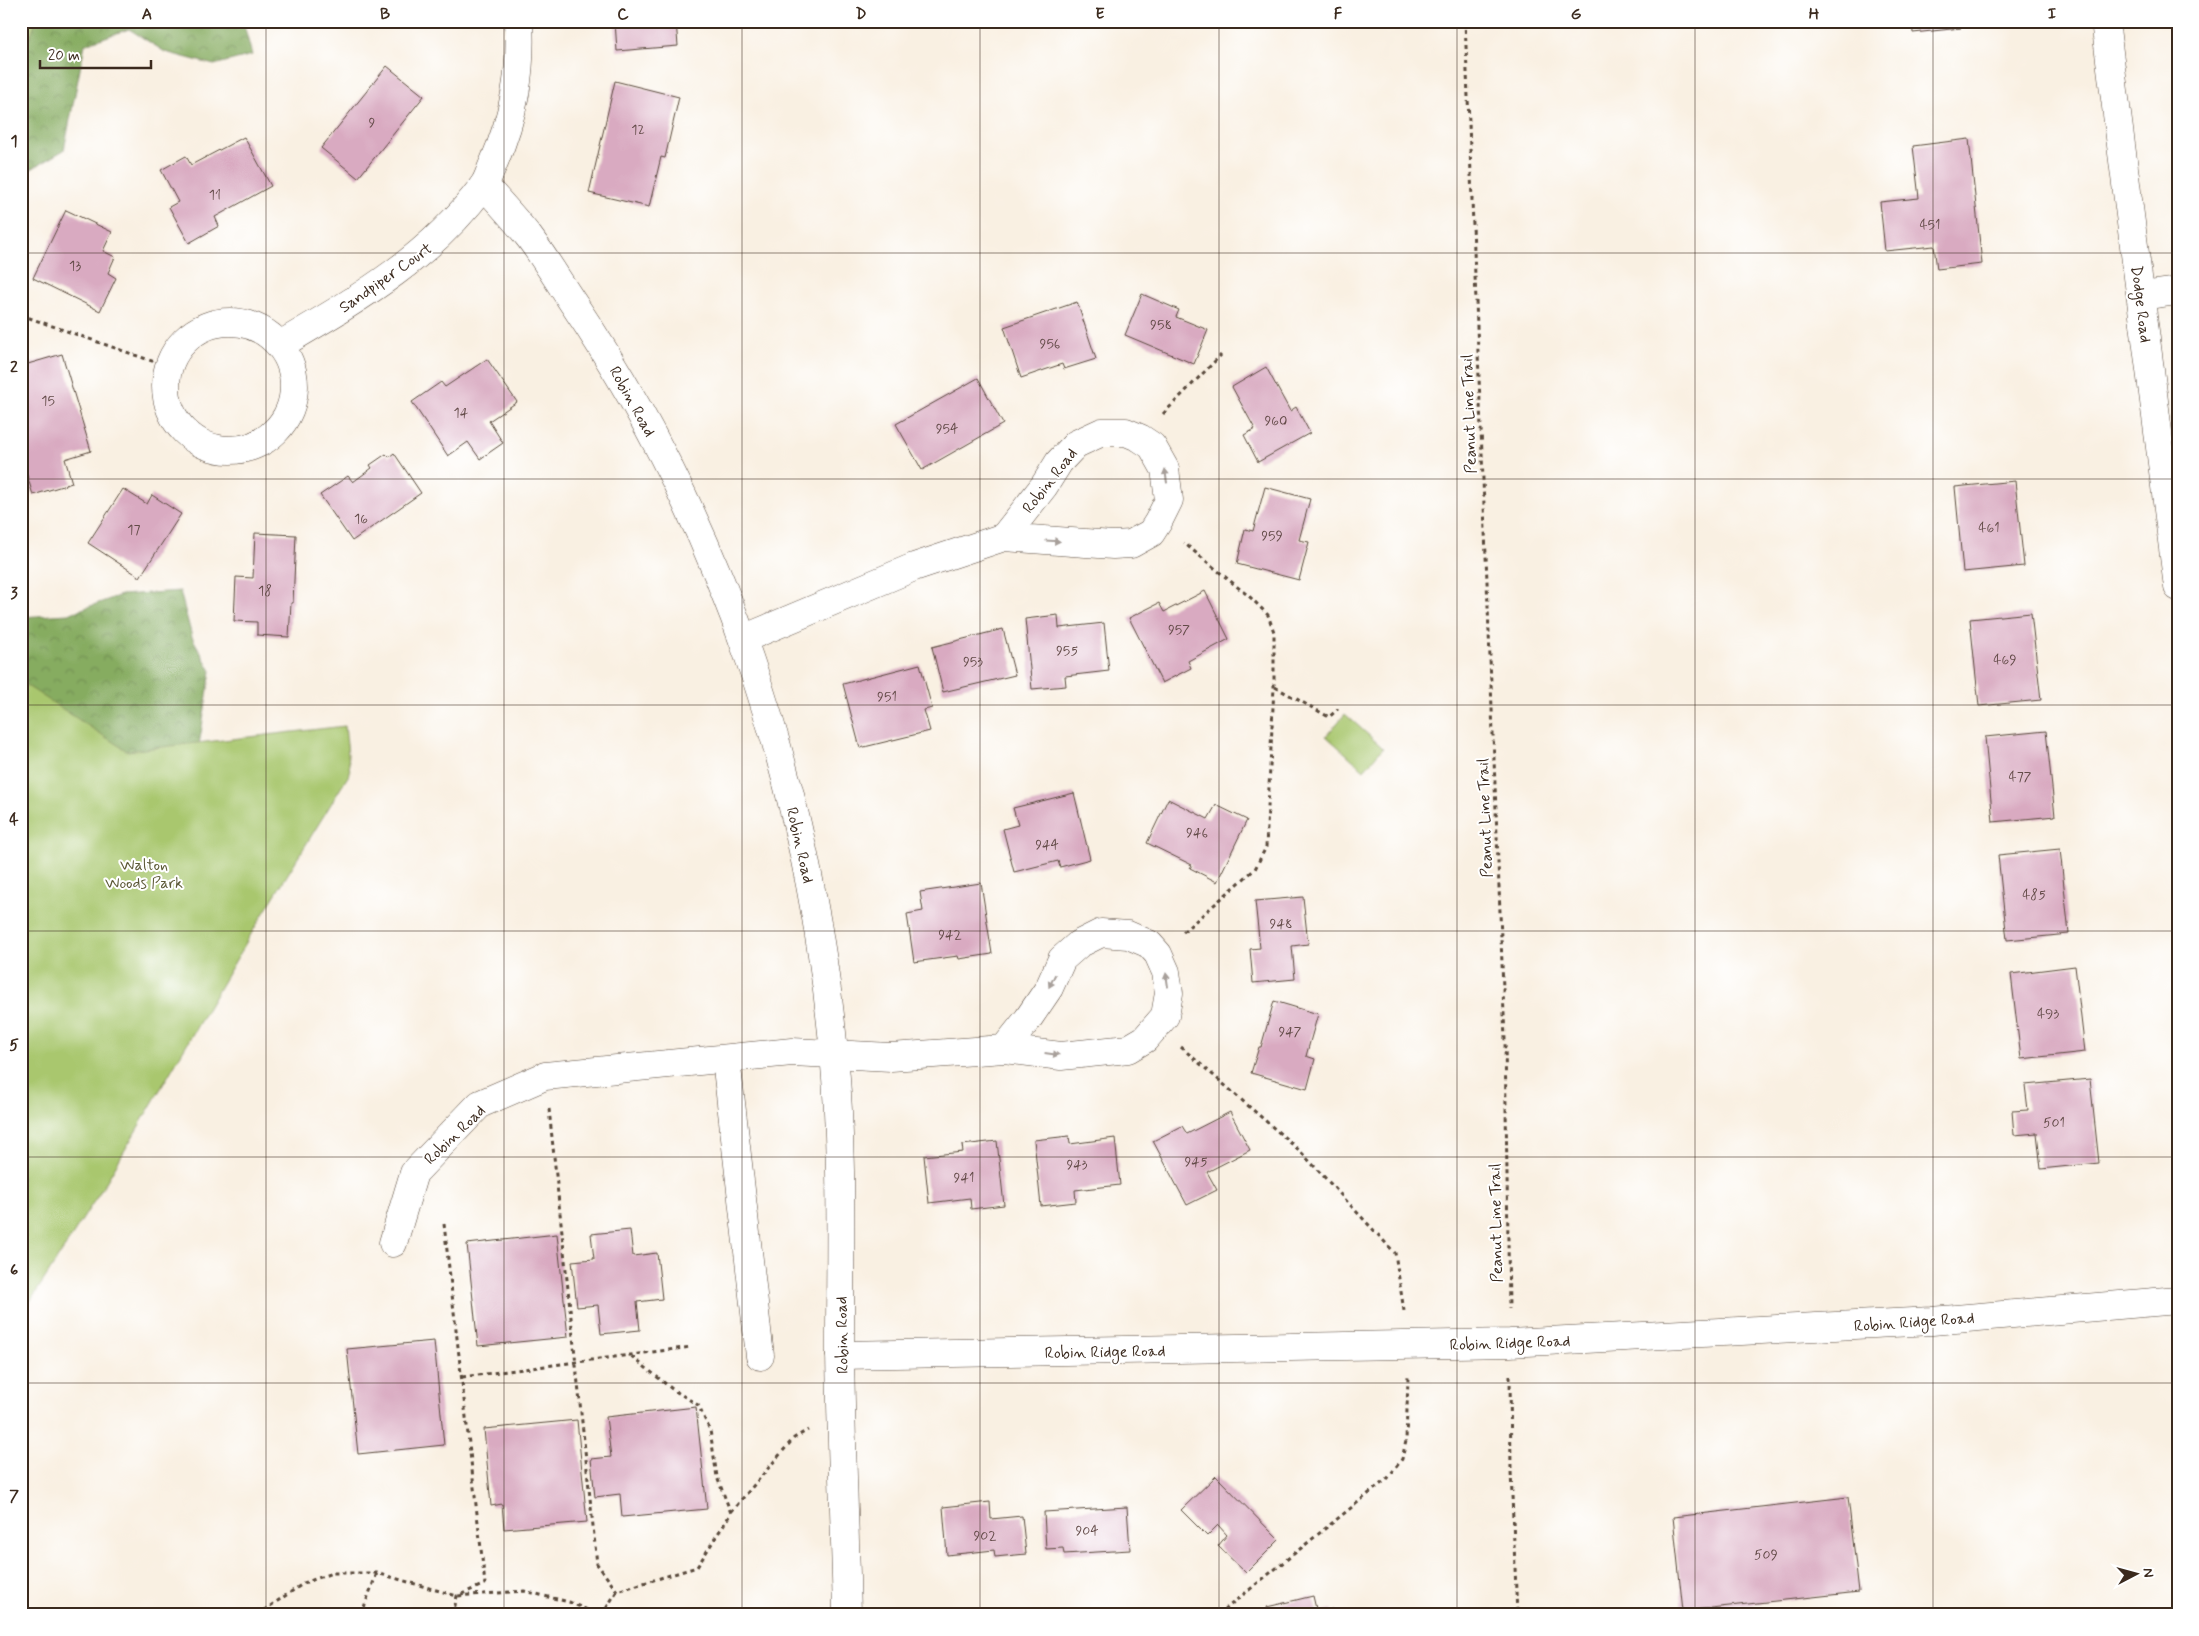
<svg xmlns="http://www.w3.org/2000/svg" width="2199" height="1636" viewBox="0 0 2199 1636" font-family="Mynerve,sans-serif">
  <style>
    .forest { fill: url(#forest-crowns); stroke: #606b40 }
    .park { fill: #a9c76e; stroke: #727846 }
    .building { fill: #d9aac1 }
    .lines { fill: none; stroke-linecap: round; stroke-linejoin: round }
    .minor-casing { stroke: #58483b; stroke-width: 29 }
    .path { stroke: #58483b; stroke-width: 3; stroke-dasharray: 4 4; stroke-linecap: butt }
    .minor { stroke: #fff; stroke-width: 28 }
    .oneway { fill: #a79f9a }
    .grid { fill: none; stroke: #3b2a1e; stroke-width: 1; stroke-opacity: 0.55 }
    .labels { text-anchor: middle; stroke-width: 4; stroke-linejoin: round; paint-order: stroke }
    .number-label { font-size: 14px; fill: #624a47 }
    .street-label { font-size: 16px; fill: #3b2a1e; stroke: #fff }
    .park-label { font-size: 16px; fill: #5c5936; stroke: #fff }
    .neatline { fill: none; stroke: #3b2a1e; stroke-width: 2 }
    .grid-label { font-size: 16px; text-anchor: middle; font-weight: bold; fill: #3b2a1e }
  </style>
  <defs>
    <pattern id="forest-crowns" width="20" height="18" patternUnits="userSpaceOnUse" patternTransform="scale(1.25)"><rect width="20" height="18" fill="#86ac61"/><path d="M2 6a3 3 0 1 1 6 0M12 15a3 3 0 1 1 6 0" fill="none" stroke="#6f8c4f"/></pattern>
  </defs>
  <rect width="100%" height="100%" fill="#fff"/>
  <filter id="ink" filterUnits="userSpaceOnUse"><feTurbulence type="fractalNoise" baseFrequency=".02" numOctaves="2"/><feDisplacementMap in="SourceGraphic" scale="10" xChannelSelector="R" yChannelSelector="G"/><feConvolveMatrix kernelMatrix="1 2 1 2 8 2 1 2 1" color-interpolation-filters="sRGB"/></filter>
  <filter id="wash" filterUnits="userSpaceOnUse"><feTurbulence type="fractalNoise" baseFrequency=".0096" numOctaves="4" result="noise"/><feDisplacementMap in="SourceGraphic" scale="20" xChannelSelector="R" yChannelSelector="G"/><feGaussianBlur stdDeviation="1.12" result="paint"/><feColorMatrix in="noise" values="0 0 0 0 0 0 0 0 0 0 0 0 0 0 0 0 0 1.4 0 .05"/><feComposite in="paint" operator="in"/></filter>
  <g filter="url(#wash)">
    <rect width="100%" height="100%" fill="#f9f0e2"/>
    <g class="forest">
      <polygon points="21,21 243,21 252,55 214,65 165,52 129,29 85,44 64,150 21,175"/>
      <polygon points="180,591 192,637 211,671 189,807 21,1206 21,617 68,614 121,595"/>
    </g>
    <g class="park">
      <polygon points="21,21 36,21 21,60"/>
      <polygon points="21,682 127,751 345,726 350,773 254,929 105,1184 21,1316"/>
      <polygon points="1345,714 1383,748 1364,770 1326,736"/>
    </g>
    <g id="blocks">
      <g class="building">
        <polygon points="615,21 676,21 678,46 617,51"/>
        <polygon points="1912,21 1961,21 1961,28 1913,33"/>
        <polygon points="387,66 424,96 358,178 321,148"/>
        <polygon points="615,81 679,97 665,158 661,157 649,207 589,193"/>
        <polygon points="244,137 271,186 215,217 219,226 189,243 169,207 178,202 161,170 186,156 191,165"/>
        <polygon points="1969,139 1982,264 1937,269 1934,246 1885,251 1880,202 1919,198 1913,146"/>
        <polygon points="66,210 112,232 103,251 115,257 108,273 116,278 100,311 33,278"/>
        <polygon points="1142,294 1179,310 1176,317 1208,330 1194,364 1125,335"/>
        <polygon points="1077,302 1096,359 1064,369 1062,364 1021,378 1004,327"/>
        <polygon points="62,354 91,451 65,459 72,483 33,495 21,455 21,366"/>
        <polygon points="487,359 517,402 489,421 503,443 480,459 468,442 448,456 412,402 441,382 445,387"/>
        <polygon points="1266,367 1290,411 1296,407 1310,433 1258,462 1244,435 1255,429 1232,387"/>
        <polygon points="978,378 1003,424 922,470 896,424"/>
        <polygon points="394,453 421,493 352,541 320,495 348,476 353,482 372,468 370,465 386,454 389,457"/>
        <polygon points="2015,481 2024,566 1963,572 1955,487"/>
        <polygon points="1265,487 1310,499 1299,540 1309,542 1299,580 1237,564 1245,529 1253,531"/>
        <polygon points="123,489 147,504 152,495 181,514 140,577 88,543"/>
        <polygon points="255,533 296,535 293,603 291,603 289,637 257,635 257,622 234,621 236,577 253,578"/>
        <polygon points="1205,591 1229,639 1188,661 1191,668 1162,683 1129,618 1159,603 1164,612"/>
        <polygon points="2031,613 2041,700 1979,706 1970,619"/>
        <polygon points="1058,615 1059,628 1104,623 1109,671 1065,676 1066,686 1032,689 1025,619"/>
        <polygon points="1003,629 1015,675 943,692 932,647"/>
        <polygon points="920,664 932,708 924,710 930,731 860,748 843,684"/>
        <polygon points="2046,731 2055,816 1993,822 1985,737"/>
        <polygon points="1074,793 1090,859 1060,867 1058,861 1014,872 1003,829 1018,825 1013,808"/>
        <polygon points="1168,799 1208,819 1216,805 1247,820 1217,882 1190,868 1192,865 1147,843"/>
        <polygon points="2060,849 2069,934 2007,940 1998,855"/>
        <polygon points="981,883 992,954 959,959 958,956 914,962 907,914 923,911 920,892"/>
        <polygon points="1303,897 1308,944 1292,946 1295,979 1253,983 1250,949 1260,948 1255,901"/>
        <polygon points="2075,966 2085,1052 2021,1059 2011,974"/>
        <polygon points="1274,1001 1318,1014 1306,1056 1315,1059 1307,1089 1251,1073 1259,1047 1261,1047"/>
        <polygon points="2090,1079 2099,1163 2041,1169 2037,1133 2014,1135 2012,1111 2028,1110 2025,1085"/>
        <polygon points="1230,1112 1250,1150 1207,1172 1217,1190 1187,1205 1153,1141 1182,1126 1187,1134"/>
        <polygon points="1069,1136 1070,1144 1115,1138 1120,1185 1075,1190 1076,1202 1041,1206 1034,1140"/>
        <polygon points="997,1141 1004,1205 971,1209 970,1198 929,1203 924,1156 963,1152 962,1145"/>
        <polygon points="630,1230 633,1256 657,1253 662,1299 637,1302 640,1330 601,1334 598,1305 577,1307 572,1261 594,1259 591,1234"/>
        <polygon points="557,1234 568,1337 478,1346 467,1244"/>
        <polygon points="434,1341 444,1445 358,1454 347,1349"/>
        <polygon points="696,1407 707,1509 622,1517 620,1494 595,1497 591,1459 611,1457 606,1417"/>
        <polygon points="577,1420 587,1522 504,1529 502,1504 491,1506 484,1429"/>
        <polygon points="1216,1476 1279,1540 1246,1573 1218,1546 1227,1535 1218,1525 1207,1536 1181,1510"/>
        <polygon points="1848,1497 1859,1592 1683,1611 1673,1517"/>
        <polygon points="990,1502 991,1519 1022,1516 1026,1554 995,1557 994,1550 947,1555 943,1507"/>
        <polygon points="1127,1507 1130,1550 1064,1554 1063,1548 1046,1549 1044,1512"/>
        <polygon points="1313,1596 1317,1613 1332,1609 1333,1615 1269,1615 1267,1607"/>
      </g>
    </g>
  </g>
  <g filter="url(#ink)">
    <use href="#blocks" fill-opacity="0" stroke="#58483b" stroke-width="1"/>
    <g class="lines">
      <defs>
        <g id="minor">
          <polyline points="2105,21 2178,587"/>
          <path d="M 484,185 C 499,202 515,219 529,237 C 544,257 557,279 571,300 C 722,523 809,785 834,1053 C 843,1151 840,1250 840,1349 C 841,1437 845,1526 847,1615"/>
          <polyline points="2141,296 2178,291"/>
          <circle cx="230" cy="386" r="64"/>
          <path d="M 280,345 C 356,300 429,259 483,186 C 488,180 490,170 494,162 C 514,116 522,72 519,21"/>
          <polyline points="743,639 914,567 1004,537 1113,545 1131,544 1151,533 1158,522 1169,500 1165,469 1152,446 1140,438 1126,432 1102,432 1076,444 1059,462 1044,486 1004,537"/>
          <polyline points="726,1059 760,1356"/>
          <polyline points="393,1243 414,1173 480,1104 545,1076 792,1052 891,1057 1004,1049 1061,1056 1128,1049 1145,1039 1165,1016 1169,993 1166,972 1158,954 1149,944 1128,935 1101,933 1079,944 1062,959 1049,988 1028,1019 1004,1049"/>
          <polyline points="840,1355 1510,1343 1932,1321 2178,1300"/>
        </g>
      </defs>
      <use href="#minor" class="minor-casing"/>
      <g class="path">
        <polyline points="1465,21 1505,1040 1509,1309"/>
        <polyline points="21,315 169,367"/>
        <polyline points="1163,414 1221,355"/>
        <polyline points="1275,687 1329,717 1338,709"/>
        <polyline points="1183,932 1255,869 1266,847 1274,687 1274,632 1268,615 1251,598 1184,543"/>
        <polyline points="1181,1047 1300,1151 1395,1253 1404,1311"/>
        <polyline points="549,1109 597,1564 617,1591"/>
        <polyline points="444,1224 485,1584 457,1596 453,1615"/>
        <polyline points="1510,1376 1511,1471 1517,1615"/>
        <polyline points="462,1377 691,1347"/>
        <polyline points="731,1512 794,1438 808,1430"/>
        <polyline points="257,1615 304,1583 332,1573 377,1573 457,1596 524,1591 569,1602 599,1615"/>
        <polyline points="361,1615 377,1573"/>
        <polyline points="602,1615 617,1591 697,1567 731,1513 717,1477 710,1430 698,1405 672,1389 630,1355"/>
        <polyline points="1218,1615 1388,1478 1402,1459 1406,1441 1408,1377"/>
      </g>
      <use href="#minor" class="minor"/>
    </g>
    <defs><path id="oneway-solid" d="M-6-.8H1V-3.2L6.5 0L1 3.2V.8H-6Z" transform="scale(1.25)"/></defs>
    <g class="oneway">
      <use href="#oneway-solid" transform="translate(1166 476) rotate(-98)"/>
      <use href="#oneway-solid" transform="translate(1053 541) rotate(4)"/>
      <use href="#oneway-solid" transform="translate(1167 980) rotate(-98)"/>
      <use href="#oneway-solid" transform="translate(1052 981) rotate(116)"/>
      <use href="#oneway-solid" transform="translate(1052 1054) rotate(7)"/>
    </g>
  </g>
  <path class="grid" d="M 266,21 L 266,1615M 504,21 L 504,1615M 742,21 L 742,1615M 980,21 L 980,1615M 1219,21 L 1219,1615M 1457,21 L 1457,1615M 1695,21 L 1695,1615M 1933,21 L 1933,1615M 21,253 L 2178,253M 21,479 L 2178,479M 21,705 L 2178,705M 21,931 L 2178,931M 21,1157 L 2178,1157M 21,1383 L 2178,1383"/>
  <g class="labels">
    <g class="number-label">
      <text x="372" y="127">9</text>
      <text x="638" y="134">12</text>
      <text x="215" y="199">11</text>
      <text x="1930" y="229">451</text>
      <text x="75" y="270">13</text>
      <text x="1161" y="329">958</text>
      <text x="1050" y="348">956</text>
      <text x="48" y="405">15</text>
      <text x="461" y="417">14</text>
      <text x="1276" y="425">960</text>
      <text x="947" y="433">954</text>
      <text x="361" y="523">16</text>
      <text x="1989" y="532">461</text>
      <text x="134" y="534">17</text>
      <text x="1272" y="540">959</text>
      <text x="265" y="595">18</text>
      <text x="1179" y="634">957</text>
      <text x="1067" y="655">955</text>
      <text x="2005" y="664">469</text>
      <text x="973" y="666">953</text>
      <text x="887" y="701">951</text>
      <text x="2020" y="781">477</text>
      <text x="1197" y="837">946</text>
      <text x="1047" y="849">944</text>
      <text x="2034" y="899">485</text>
      <text x="1281" y="928">948</text>
      <text x="950" y="939">942</text>
      <text x="2048" y="1018">493</text>
      <text x="1290" y="1036">947</text>
      <text x="2054" y="1127">501</text>
      <text x="1196" y="1166">945</text>
      <text x="1077" y="1169">943</text>
      <text x="964" y="1182">941</text>
      <text x="1087" y="1535">904</text>
      <text x="985" y="1540">902</text>
      <text x="1766" y="1559">509</text>
    </g>
    <g class="street-label">
      <text transform="translate(385 277) rotate(-35)" y="6">Sandpiper Court</text>
      <text transform="translate(2142 304) rotate(83)" y="6">Dodge Road</text>
      <text transform="translate(633 401) rotate(61)" y="6">Robin Road</text>
      <text transform="translate(1468 414) rotate(-92)" y="6">Peanut Line Trail</text>
      <text transform="translate(1049 480) rotate(-52)" y="6">Robin Road</text>
      <text transform="translate(1484 818) rotate(-92)" y="6">Peanut Line Trail</text>
      <text transform="translate(801 845) rotate(77)" y="6">Robin Road</text>
      <text transform="translate(454 1134) rotate(-44)" y="6">Robin Road</text>
      <text transform="translate(1495 1223) rotate(-91)" y="6">Peanut Line Trail</text>
      <text transform="translate(1914 1321) rotate(-4)" y="6">Robin Ridge Road</text>
      <text transform="translate(841 1335) rotate(-91)" y="6">Robin Road</text>
      <text transform="translate(1510 1342) rotate(-2)" y="6">Robin Ridge Road</text>
      <text transform="translate(1105 1351) rotate(-1)" y="6">Robin Ridge Road</text>
    </g>
    <g class="park-label">
      <text x="144" y="870">Walton<tspan x="144" dy="18">Woods Park</tspan></text>
    </g>
  </g>
  <rect width="2199" height="1636" fill="none" stroke="#fff" stroke-width="55"/>
  <g transform="translate(2136 1574) rotate(84)" stroke="#ffffff" stroke-width="4" paint-order="stroke">
  <path d="M0-4L9 19L0 12L-9 19Z" fill="#3b2a1e"/>
  <text y="-8" font-size="14" font-weight="bold" text-anchor="middle" fill="#3b2a1e">N</text>
  </g>
  <path d="M40 60v8h111v-8" fill="none" stroke="#3b2a1e" stroke-width="2.5"/>
  <text x="48" y="60" font-size="15" fill="#3b2a1e" stroke="#ffffff" stroke-width="4" paint-order="stroke">20 m</text>
  <rect x="28" y="28" width="2144" height="1580" class="neatline"/>
  <g class="grid-label">
    <text x="147" y="19">A</text>
    <text x="385" y="19">B</text>
    <text x="623" y="19">C</text>
    <text x="861" y="19">D</text>
    <text x="1100" y="19">E</text>
    <text x="1338" y="19">F</text>
    <text x="1576" y="19">G</text>
    <text x="1814" y="19">H</text>
    <text x="2052" y="19">I</text>
    <text x="14" y="146">1</text>
    <text x="14" y="372">2</text>
    <text x="14" y="598">3</text>
    <text x="14" y="824">4</text>
    <text x="14" y="1050">5</text>
    <text x="14" y="1275">6</text>
    <text x="14" y="1501">7</text>
  </g>
</svg>
